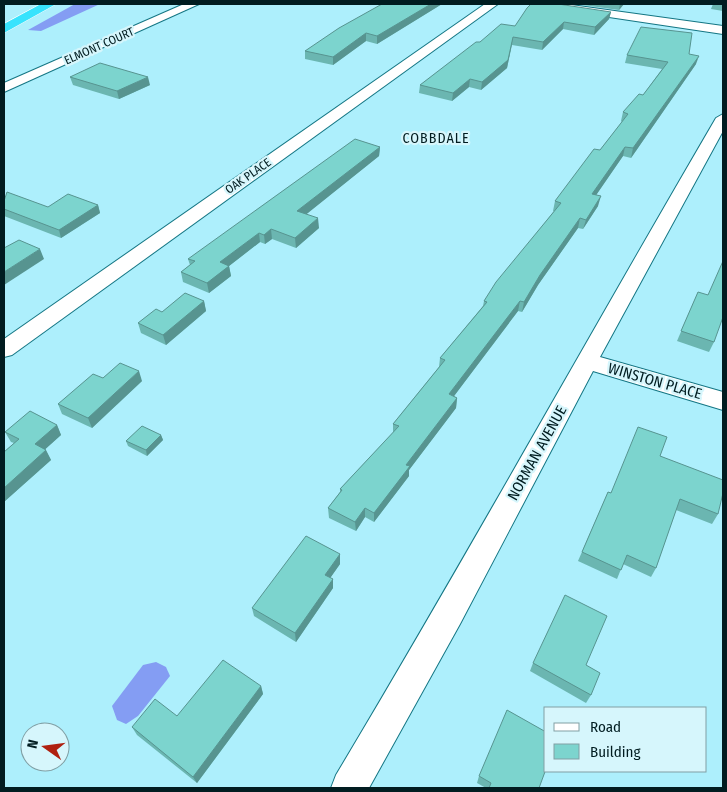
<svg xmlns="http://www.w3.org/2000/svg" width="727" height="792" viewBox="0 0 727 792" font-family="'Fira Sans Condensed',sans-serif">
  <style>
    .water { fill: #849df3 }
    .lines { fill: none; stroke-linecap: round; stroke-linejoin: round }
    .minor-casing { stroke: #147684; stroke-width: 2 }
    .motorway-casing { stroke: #fff; stroke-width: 1 }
    .minor { fill: #fff; fill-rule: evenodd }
    .motorway { fill: #38e3fd; fill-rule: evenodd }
    .wall { fill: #6bb6b1 }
    .shaded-wall { fill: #579490 }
    .building { fill: #7cd4ce; stroke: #579490 }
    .labels { text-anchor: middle; stroke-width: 4.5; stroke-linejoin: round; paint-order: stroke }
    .far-street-label { font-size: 12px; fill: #011c20; stroke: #d6f6fc }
    .far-neighbourhood-label { font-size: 14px; letter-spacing: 1px; fill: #011c20; stroke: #d6f6fc }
    .street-label { font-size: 15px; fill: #011c20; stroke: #d6f6fc }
  </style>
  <rect width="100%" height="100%" fill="#adeffc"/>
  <g class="water">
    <polygon points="75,4 100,4 41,31 28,30"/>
    <polygon points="156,662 166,667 170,676 138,716 126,724 117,720 112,706 143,665"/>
  </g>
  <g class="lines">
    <defs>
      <g id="minor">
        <polygon points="184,4 199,4 4,92 4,83"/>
        <polygon points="485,4 498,4 12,355 4,357 4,339"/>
        <polygon points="537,4 564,4 723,26 723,34 542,7"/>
        <path d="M 723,114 L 723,131 L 600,357 L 723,392 L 723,410 L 593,371 L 460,624 L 369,788 L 331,788 L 336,775 C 466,558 588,337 716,118 Z"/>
      </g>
      <polygon id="motorway" points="41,4 56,4 4,33 4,24"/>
    </defs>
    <use href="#minor" class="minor-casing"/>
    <use href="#motorway" class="motorway-casing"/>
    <use href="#minor" class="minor"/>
    <use href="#motorway" class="motorway"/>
  </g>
  <g class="wall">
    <polygon points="400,4 442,4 377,44 366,41 333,65 305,59 305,51"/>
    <polygon points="576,4 624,4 619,10"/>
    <polygon points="713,4 723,4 723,11 711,9"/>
    <polygon points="611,12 609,19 594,35 563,29 542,50 512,45 507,68 481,90 469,87 452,101 419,93 420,85 480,42 515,26"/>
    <polygon points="689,54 696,64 631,158 623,156 596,195 598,206 583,229 578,228 538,285 522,312 518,311 454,396 457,398 456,408 409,470 409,476 374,522 365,517 356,531 329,518 328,508 340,492 340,489 393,433 393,424 439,367 440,358 483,306 484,301 554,211 553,211 555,201 600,150 622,122 621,121 623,112 643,95 662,69 625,63 627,55"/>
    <polygon points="70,77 150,85 119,99 73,85"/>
    <polygon points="380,147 379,156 306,214 319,228 296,248 272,239 265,244 260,242 229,266 231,276 209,293 183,282 181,272 190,265 188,259"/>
    <polygon points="4,201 48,207 98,205 100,213 61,238 4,216"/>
    <polygon points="698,292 714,342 709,352 677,341"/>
    <polygon points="204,301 206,311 166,345 141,333 138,323 162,312"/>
    <polygon points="103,378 142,381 92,428 62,414 58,404"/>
    <polygon points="57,425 61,435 45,449 51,460 5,501 4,501 4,452 14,443 11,442 5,432"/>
    <polygon points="161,435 163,440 147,456 128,446 126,441"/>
    <polygon points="660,456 718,514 712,524 676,510 656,568 651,577 623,564 617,579 578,561 608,492 611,493"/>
    <polygon points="340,554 340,564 330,578 333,588 296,642 254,616 252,608"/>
    <polygon points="533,663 586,665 591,695 586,703 530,671"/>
    <polygon points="261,686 263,694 197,783 137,735 132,727 177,716"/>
    <polygon points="479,776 539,788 486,788 477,783"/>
  </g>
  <g class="shaded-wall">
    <polygon points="431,4 442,4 377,44 377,36"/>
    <polygon points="620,4 624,4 619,10"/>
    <polygon points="611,12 609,19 594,35 595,27"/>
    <polygon points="564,22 563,29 542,50 543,42"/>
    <polygon points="366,33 366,41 333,65 333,57"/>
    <polygon points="513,37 507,68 481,90 482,82"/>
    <polygon points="699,56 696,64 631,158 633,148"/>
    <polygon points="148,77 150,85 119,99 117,91"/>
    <polygon points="470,79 469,87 452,101 453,93"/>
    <polygon points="380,147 379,156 298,221 297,211"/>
    <polygon points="625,147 623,156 590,204 592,194"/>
    <polygon points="601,196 598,206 583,229 586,220"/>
    <polygon points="98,205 100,213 61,238 59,230"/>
    <polygon points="318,218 319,228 296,248 295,238"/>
    <polygon points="580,218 578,228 538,285 522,312 524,302 540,275"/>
    <polygon points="271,229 272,239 265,244 264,235"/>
    <polygon points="259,233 260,242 229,266 231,276 209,293 207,283 220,262"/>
    <polygon points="40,249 44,259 4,285 4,272"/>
    <polygon points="204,301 206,311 166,345 163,335"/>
    <polygon points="520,301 518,311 448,404 449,394"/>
    <polygon points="139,371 142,381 92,428 88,418"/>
    <polygon points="457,398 456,408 409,470 409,476 374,522 374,513 406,465"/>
    <polygon points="57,425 61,435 40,454 35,444"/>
    <polygon points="161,435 163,440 147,456 146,450"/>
    <polygon points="46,450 51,460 5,501 4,499 4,488"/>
    <polygon points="365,508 365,517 356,531 355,522"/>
    <polygon points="340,554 340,564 326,584 325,575"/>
    <polygon points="333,579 333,588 296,642 295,633"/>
    <polygon points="261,686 263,694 197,783 193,777"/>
  </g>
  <g class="building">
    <polygon points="382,4 398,4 399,5 400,4 431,4 377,36 366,33 333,57 305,51 339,28"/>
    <polygon points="531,4 558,4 611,12 595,27 564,22 543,42 513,37 508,60 482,82 470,79 453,93 420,85 476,42 480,42 501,24 515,26 527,8"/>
    <polygon points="641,27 692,33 689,54 699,56 633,148 625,147 592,194 601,196 586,220 580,218 540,275 524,302 520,301 449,394 457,398 406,465 410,466 374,513 365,508 355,522 328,508 342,490 340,489 399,426 393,424 445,360 440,358 487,302 484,301 496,282 561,203 555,201 594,149 600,150 628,114 623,112 639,94 643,95 668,62 627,55"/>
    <polygon points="100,63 148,77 117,91 70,77"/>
    <polygon points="355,139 380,147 297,211 318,218 295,238 271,229 264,235 259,233 220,262 229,266 207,283 181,272 195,261 188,259"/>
    <polygon points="7,192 48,207 68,194 98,205 59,230 4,209 4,201"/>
    <polygon points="19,240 40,249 4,272 4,248"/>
    <polygon points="723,261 723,317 714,342 681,331 698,292 708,295"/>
    <polygon points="185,293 204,301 163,335 138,323 156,309 162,312"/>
    <polygon points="120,363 139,371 88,418 58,404 93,374 103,378"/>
    <polygon points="30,411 57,425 35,444 46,450 4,488 4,452 19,439 5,432"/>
    <polygon points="142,426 161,435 146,450 126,441"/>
    <polygon points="638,427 667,437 660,456 723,480 723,493 718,514 680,499 656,568 627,555 621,570 582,552 608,492 611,493"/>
    <polygon points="306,536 340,554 325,575 333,579 295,633 252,608"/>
    <polygon points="565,595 607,616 586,665 600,673 591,695 533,663"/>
    <polygon points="223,660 261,686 193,777 132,727 155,699 177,716"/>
    <polygon points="507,710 546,732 546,769 539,788 489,788 491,783 479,776"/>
  </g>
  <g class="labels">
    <g class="far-street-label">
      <text transform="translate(99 46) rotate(-24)" y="4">ELMONT COURT</text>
      <text transform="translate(248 176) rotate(-35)" y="4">OAK PLACE</text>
    </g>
    <g class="far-neighbourhood-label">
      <text x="436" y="143">COBBDALE</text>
    </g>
    <g class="street-label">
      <text transform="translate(655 381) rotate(16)" y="5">WINSTON PLACE</text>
      <text transform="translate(537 453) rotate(-61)" y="5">NORMAN AVENUE</text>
    </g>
  </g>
  <rect width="727" height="792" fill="none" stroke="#011c20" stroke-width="10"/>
  <rect x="544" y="707" width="162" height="65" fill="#d6f6fc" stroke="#819fa4"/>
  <rect x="554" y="723" width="25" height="8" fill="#ffffff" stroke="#819fa4"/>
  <text x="590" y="732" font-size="15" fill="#011c20">Road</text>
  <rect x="554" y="744" width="25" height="15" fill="#7cd4ce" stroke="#819fa4"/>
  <text x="590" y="757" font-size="15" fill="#011c20">Building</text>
  <g transform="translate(45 747) rotate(284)"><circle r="24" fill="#d6f6fc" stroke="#819fa4"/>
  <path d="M0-4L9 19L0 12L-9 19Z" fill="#af2010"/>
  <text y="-8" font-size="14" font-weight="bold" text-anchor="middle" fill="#011c20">N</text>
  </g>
</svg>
